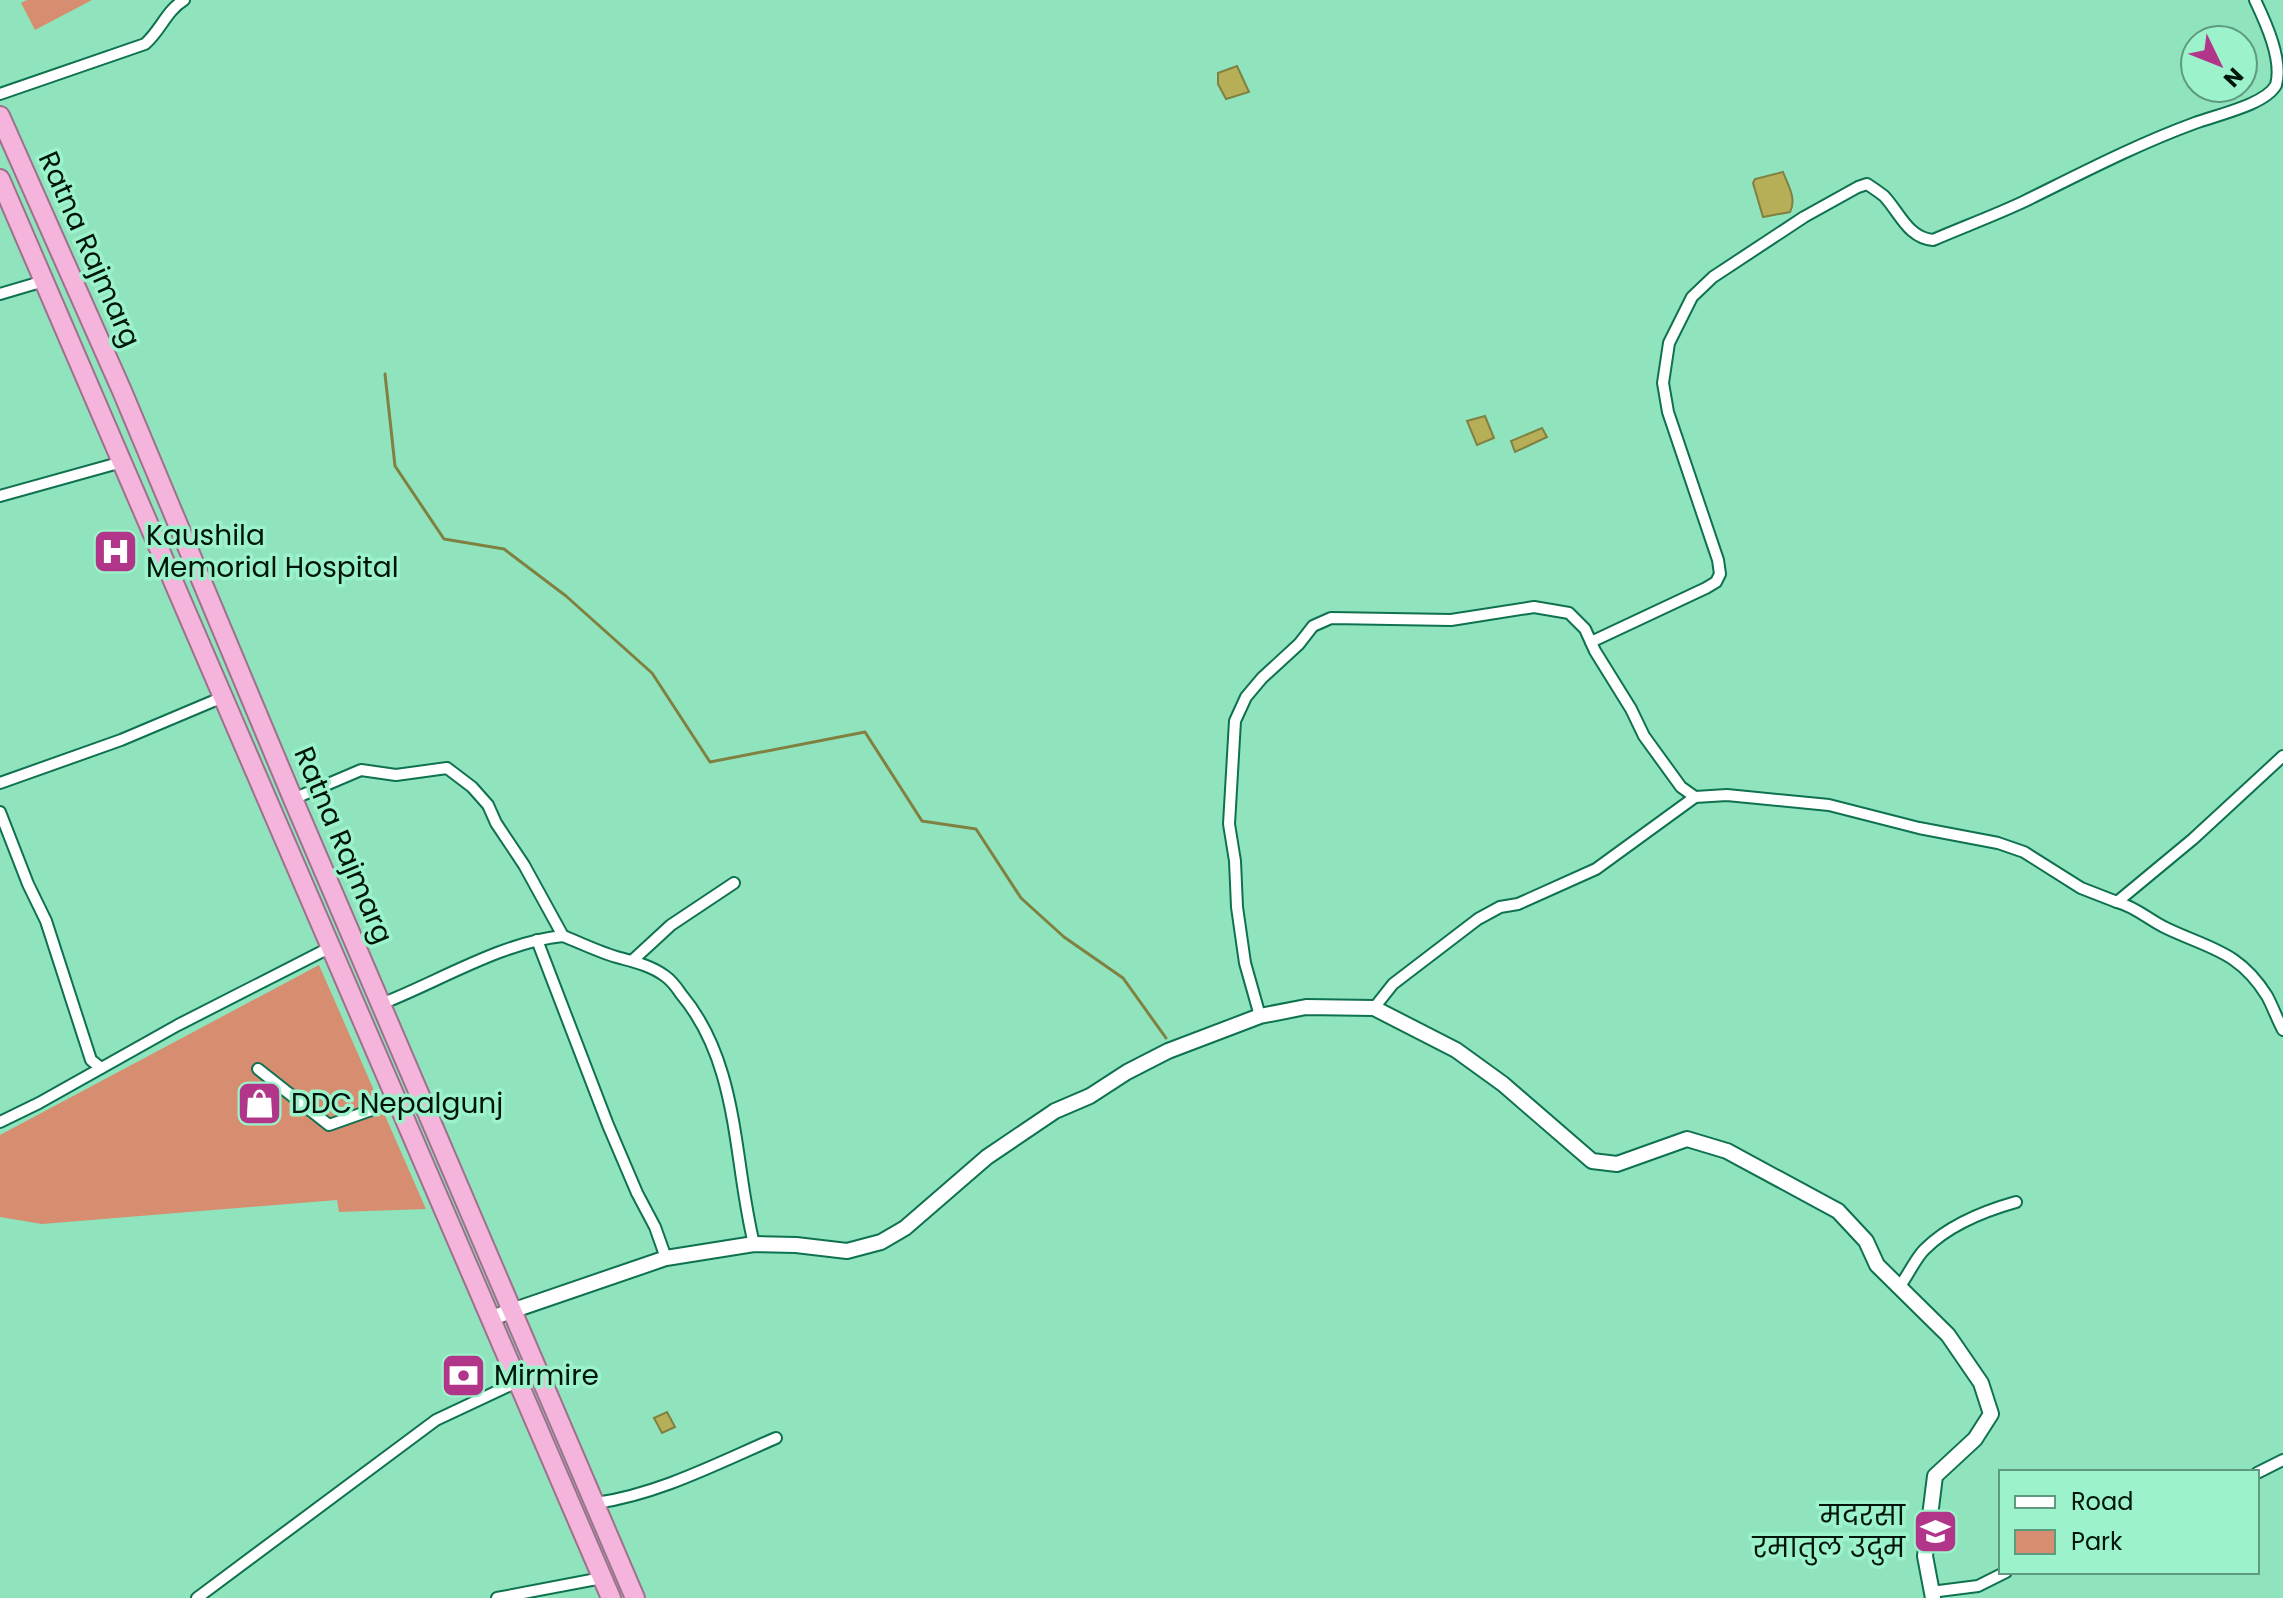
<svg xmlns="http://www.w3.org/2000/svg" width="2283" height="1598" viewBox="0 0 2283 1598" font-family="Poppins,'Noto Sans Devanagari',sans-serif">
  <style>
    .green { fill: #d78d6f }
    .water { fill: #b7ae58; stroke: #808041; stroke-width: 2 }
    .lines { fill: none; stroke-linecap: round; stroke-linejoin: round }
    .stream { stroke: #808041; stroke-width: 3 }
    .minor-casing { stroke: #0e714f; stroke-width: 14 }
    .tertiary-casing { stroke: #0e714f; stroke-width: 18 }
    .trunk-casing { stroke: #9d718c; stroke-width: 22 }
    .minor { stroke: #fff; stroke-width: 10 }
    .tertiary { stroke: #fff; stroke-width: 14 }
    .trunk { stroke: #f4b4db; stroke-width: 18 }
    .labels { text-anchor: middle; stroke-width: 7; stroke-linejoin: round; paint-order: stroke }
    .street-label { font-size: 28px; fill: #00150b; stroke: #9cf2ca }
    .poi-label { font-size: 28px; fill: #00150b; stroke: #9cf2ca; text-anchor: start }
  </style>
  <rect width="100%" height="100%" fill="#8fe4bd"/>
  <g class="green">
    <polygon points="27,0 92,0 35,30 21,3"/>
    <polygon points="319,965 426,1209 339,1212 337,1200 42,1224 0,1217 0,1135"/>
  </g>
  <g class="water">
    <polygon points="1237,66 1249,92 1226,99 1218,84 1218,73"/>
    <path d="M 1783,172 C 1788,185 1797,199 1790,212 L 1763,217 L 1753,183 L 1755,179 Z"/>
    <polygon points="1485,416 1494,438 1477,445 1467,421"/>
    <polygon points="1542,428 1547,437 1515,452 1511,441"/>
    <polygon points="667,1412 675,1427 662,1433 654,1418"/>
  </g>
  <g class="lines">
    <polyline class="stream" points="385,374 395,466 444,539 504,549 566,596 652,673 710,762 865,732 922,821 976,829 1021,898 1064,937 1123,978 1166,1038"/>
    <defs>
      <g id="minor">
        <path d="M 0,94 L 145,44 C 161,30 166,11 184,0"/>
        <polyline points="0,294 44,281"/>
        <polyline points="0,496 122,462"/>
        <path d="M 1591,642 L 1706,588 L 1716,582 L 1720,574 L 1718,560 L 1668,412 L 1663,383 L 1669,343 L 1692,297 L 1713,277 L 1804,217 L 1858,187 L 1867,184 C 1873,188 1879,192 1884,196 C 1900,213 1908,238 1933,240 C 1963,227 1993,216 2023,202 C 2080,174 2135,145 2195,123 C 2216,115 2265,105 2276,85 C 2283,60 2266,23 2255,0"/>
        <polyline points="0,783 121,740 223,697"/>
        <path d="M 293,799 L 361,770 L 396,775 L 447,768 L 472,787 L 488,805 L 496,823 L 524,865 L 563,936 C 581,943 601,953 620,958 C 635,962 652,966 665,976 C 671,980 677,988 681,994 C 740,1064 733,1160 754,1244"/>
        <polyline points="0,812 28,884 46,921 91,1060 101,1068"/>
        <path d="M 2117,902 C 2136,907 2149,920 2166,928 C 2210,949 2239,951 2267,996 C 2273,1007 2277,1019 2283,1030"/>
        <polyline points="537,940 608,1125 637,1193 655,1227 666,1258"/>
        <polyline points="633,960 671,925 734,883"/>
        <path d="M 381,1004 C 438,982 502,942 563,936"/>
        <polyline points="1374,1008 1393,984 1478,919 1500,907 1518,904 1596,869 1695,797 1727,795 1829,805 1919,828 1998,843 2024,852 2081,888 2117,902 2193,839 2283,756"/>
        <polyline points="1260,1016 1245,963 1237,907 1235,861 1229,824 1235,721 1246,697 1262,678 1299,644 1313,626 1331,618 1451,620 1534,607 1569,613 1585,629 1595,651 1631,709 1644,736 1681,787 1695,797"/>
        <polyline points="258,1069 329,1125 397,1101"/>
        <polyline points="0,1122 39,1103 178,1025 331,947"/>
        <path d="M 1900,1286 C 1908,1275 1917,1256 1925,1249 C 1949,1225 1984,1211 2016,1202"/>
        <polyline points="2257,1473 2283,1460"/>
        <path d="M 596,1503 C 659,1494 718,1463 776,1438"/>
        <polyline points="1931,1592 1978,1586 2006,1572"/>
        <polyline points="197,1598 436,1420 517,1382 539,1375"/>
        <polyline points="497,1598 602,1578"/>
      </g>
      <polyline id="tertiary" points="491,1318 666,1258 754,1244 796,1245 847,1251 881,1242 905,1228 987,1157 1055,1111 1090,1096 1127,1072 1168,1051 1260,1016 1306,1007 1374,1008 1456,1050 1503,1084 1592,1161 1617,1164 1687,1139 1727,1151 1838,1211 1866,1241 1877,1265 1948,1335 1981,1383 1991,1414 1975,1439 1935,1476 1925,1556 1933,1598"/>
      <g id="trunk">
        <polyline points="0,116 122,391 293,799 635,1598"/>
        <polyline points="0,179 611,1598"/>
      </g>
    </defs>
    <use href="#minor" class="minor-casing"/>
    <use href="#tertiary" class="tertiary-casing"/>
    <use href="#trunk" class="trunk-casing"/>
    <use href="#minor" class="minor"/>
    <use href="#tertiary" class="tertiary"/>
    <use href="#trunk" class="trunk"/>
  </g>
  <defs>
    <symbol id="hospital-square" viewBox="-11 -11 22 22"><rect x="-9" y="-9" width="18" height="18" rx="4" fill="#b13689" stroke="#9cf2ca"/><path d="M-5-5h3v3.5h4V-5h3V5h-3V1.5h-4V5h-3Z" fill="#fff"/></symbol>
    <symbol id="shop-square" viewBox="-11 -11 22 22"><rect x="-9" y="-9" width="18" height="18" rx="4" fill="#b13689" stroke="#9cf2ca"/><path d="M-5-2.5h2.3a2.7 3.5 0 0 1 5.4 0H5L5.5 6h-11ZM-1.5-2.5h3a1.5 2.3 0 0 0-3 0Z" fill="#fff"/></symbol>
    <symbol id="bank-square" viewBox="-11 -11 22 22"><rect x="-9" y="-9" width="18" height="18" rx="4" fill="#b13689" stroke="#9cf2ca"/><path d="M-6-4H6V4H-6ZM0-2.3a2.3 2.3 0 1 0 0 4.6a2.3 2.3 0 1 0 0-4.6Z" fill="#fff"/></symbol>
    <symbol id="school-square" viewBox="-11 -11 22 22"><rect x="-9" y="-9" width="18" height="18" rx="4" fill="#b13689" stroke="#9cf2ca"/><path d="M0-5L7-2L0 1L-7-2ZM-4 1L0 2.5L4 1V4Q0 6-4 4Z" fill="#fff"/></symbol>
  </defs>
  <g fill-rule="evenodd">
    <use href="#hospital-square" x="90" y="526" width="51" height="51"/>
    <use href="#shop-square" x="234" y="1078" width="51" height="51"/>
    <use href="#bank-square" x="438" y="1350" width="51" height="51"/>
    <use href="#school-square" x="1910" y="1506" width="51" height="51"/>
  </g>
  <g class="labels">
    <g class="street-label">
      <text transform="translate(90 249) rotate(66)" y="10">Ratna Rajmarg</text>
      <text transform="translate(344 845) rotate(67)" y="10">Ratna Rajmarg</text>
    </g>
    <g class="poi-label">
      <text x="146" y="545">Kaushila<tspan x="146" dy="32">Memorial Hospital</tspan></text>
      <text x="291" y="1113">DDC Nepalgunj</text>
      <text x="494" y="1385">Mirmire</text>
      <text x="1905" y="1525" text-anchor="end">मदरसा<tspan x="1905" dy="32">रमातुल उदुम</tspan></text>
    </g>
  </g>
  <rect x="1999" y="1470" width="260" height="104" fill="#9cf2ca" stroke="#5e9a7e" stroke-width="2"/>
  <rect x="2015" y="1496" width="40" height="12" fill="#ffffff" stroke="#5e9a7e" stroke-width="2"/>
  <text x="2071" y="1510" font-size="24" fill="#00150b">Road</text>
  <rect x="2015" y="1530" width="40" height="24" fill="#d78d6f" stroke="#5e9a7e" stroke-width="2"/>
  <text x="2071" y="1550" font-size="24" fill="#00150b">Park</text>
  <g transform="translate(2219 64) rotate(133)"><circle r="38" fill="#9cf2ca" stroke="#5e9a7e" stroke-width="2"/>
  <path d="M0-6L14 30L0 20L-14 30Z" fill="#b13689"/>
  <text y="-12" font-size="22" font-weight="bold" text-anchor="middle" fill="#00150b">N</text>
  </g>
</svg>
